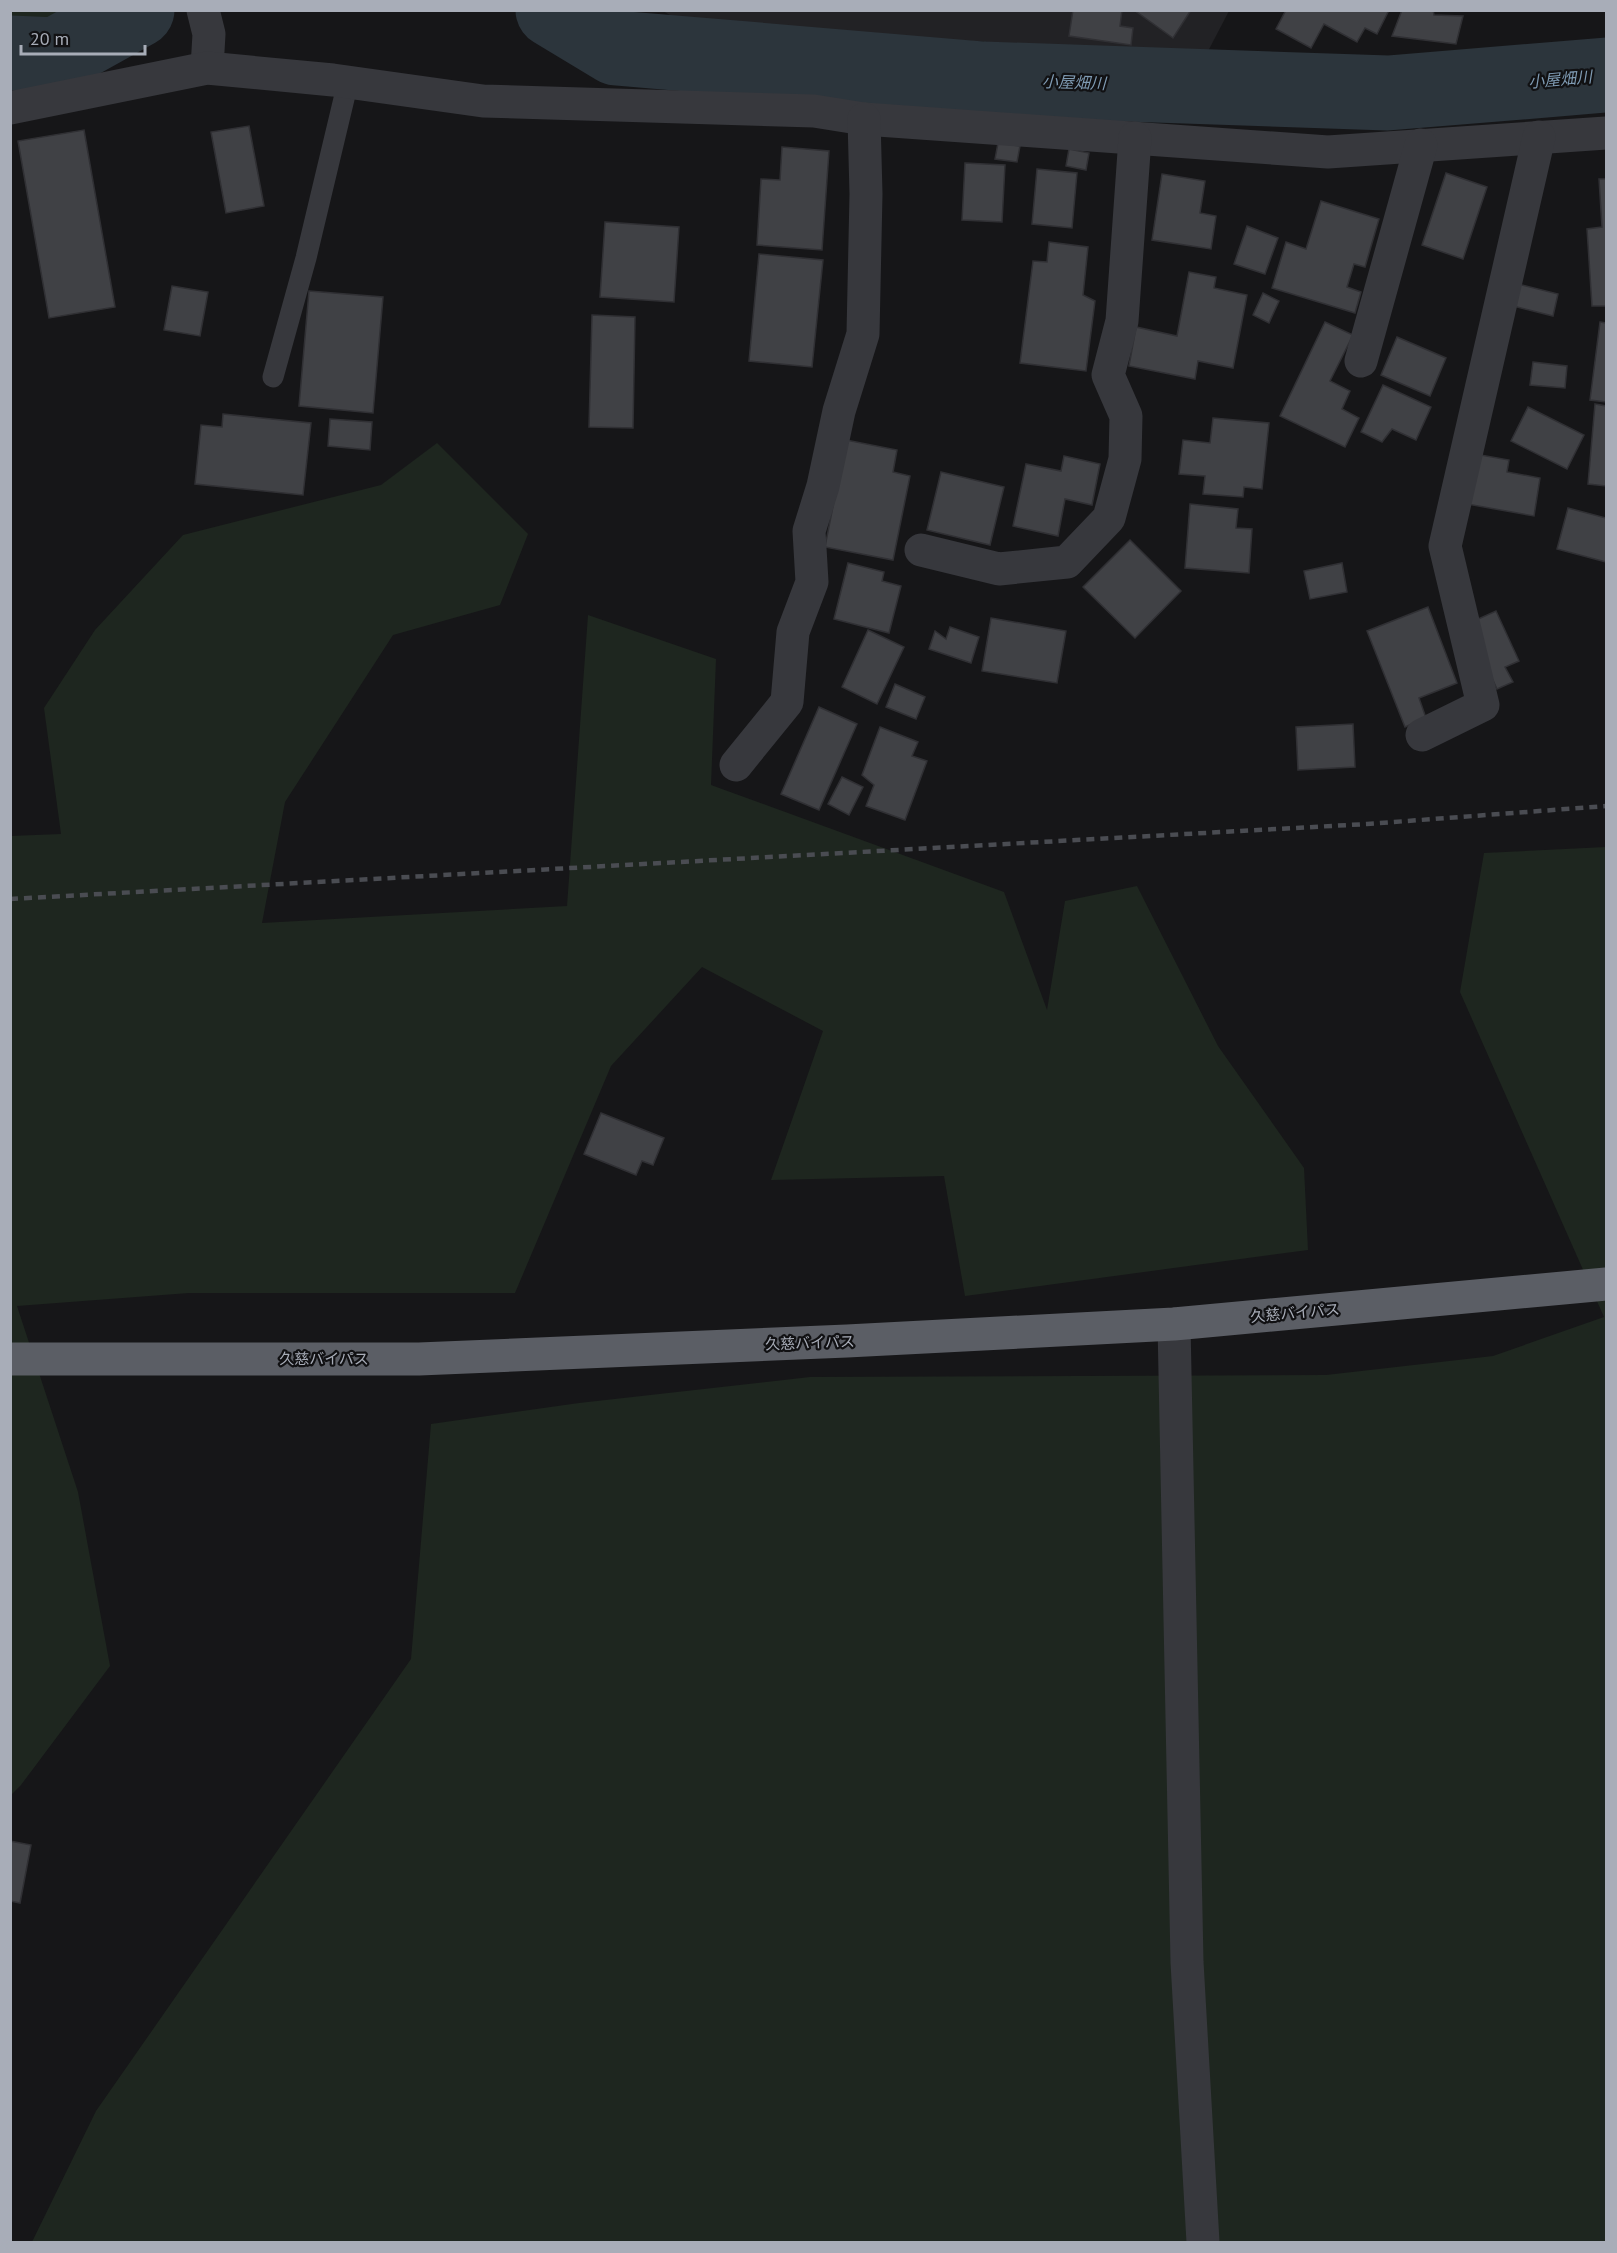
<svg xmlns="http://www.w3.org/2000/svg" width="1617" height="2253" viewBox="0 0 1617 2253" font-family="'PT Sans','Noto Sans JP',sans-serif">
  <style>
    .built { fill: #222225 }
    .green { fill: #1e261f }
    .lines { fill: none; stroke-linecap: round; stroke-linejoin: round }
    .river { stroke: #2c353c; stroke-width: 75 }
    .building { fill: #404145; stroke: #303034; stroke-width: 1.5 }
    .service { stroke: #37383d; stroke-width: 21 }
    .minor { stroke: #37383d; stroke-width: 33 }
    .tertiary { stroke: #37383d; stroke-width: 33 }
    .trunk { stroke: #5b5e65; stroke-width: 33 }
    .rail { stroke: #4a4c52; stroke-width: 4.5; stroke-dasharray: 8 6; stroke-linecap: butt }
    .labels { text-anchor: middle; stroke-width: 4.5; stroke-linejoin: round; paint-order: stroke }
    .street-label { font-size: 15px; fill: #a8adb8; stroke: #111113 }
    .water-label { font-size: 16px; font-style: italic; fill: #7f9bb3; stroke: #111113 }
  </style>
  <rect width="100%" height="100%" fill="#161618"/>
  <polygon class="built" points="663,11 1229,11 1206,55 685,24"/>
  <g class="green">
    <polygon points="10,11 11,10 76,11 44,30 11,34"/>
    <polygon points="437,443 528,534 500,605 393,635 285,802 262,923 567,906 588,615 716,659 711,785 1004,892 1047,1010 1065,901 1137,886 1218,1046 1304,1168 1308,1250 965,1296 944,1176 771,1180 823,1031 702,967 611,1066 515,1293 189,1293 17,1306 78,1492 110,1666 21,1785 11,1795 10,836 61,834 44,708 95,630 183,535 381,485"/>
    <polygon points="1606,847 1606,2242 32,2242 96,2111 411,1659 431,1424 579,1403 810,1377 1326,1375 1493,1356 1604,1317 1460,992 1484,853"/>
  </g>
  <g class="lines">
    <g class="river">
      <polyline points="553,10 616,48 983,79 1388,93 1606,75"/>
      <polyline points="10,53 56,55 137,10"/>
    </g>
  </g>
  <g class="building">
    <polygon points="1073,10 1122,10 1120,26 1133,28 1131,45 1069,36"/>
    <polygon points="1134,10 1191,10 1173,38"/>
    <polygon points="1286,10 1389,10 1377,34 1365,28 1357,42 1324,24 1311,48 1276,29"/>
    <polygon points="1402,10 1433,10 1434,15 1463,16 1456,44 1392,36"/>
    <polygon points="249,126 264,206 226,213 211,132"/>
    <polygon points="84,130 115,307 49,318 18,141"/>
    <polygon points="998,143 1020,146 1017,162 995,159"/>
    <polygon points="782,147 829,151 822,250 757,245 761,179 780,180"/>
    <polygon points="1069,149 1089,153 1086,170 1066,166"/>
    <polygon points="965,163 1005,165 1002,222 962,220"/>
    <polygon points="1037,169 1077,173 1072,228 1032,224"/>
    <polygon points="1446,173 1487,187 1463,259 1422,245"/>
    <polygon points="1162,174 1205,181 1200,213 1216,216 1211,249 1152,240"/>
    <polygon points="1599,179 1606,179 1606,306 1592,306 1587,229 1602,227"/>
    <polygon points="1321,201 1379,219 1365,267 1354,264 1347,287 1361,292 1355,313 1272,288 1286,242 1306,249"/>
    <polygon points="605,222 679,227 674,302 600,297"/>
    <polygon points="1247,226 1278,238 1265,274 1234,264"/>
    <polygon points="1049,242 1088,247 1083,295 1095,301 1086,371 1020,363 1033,261 1047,262"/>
    <polygon points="759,254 823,260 812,367 749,361"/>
    <polygon points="1189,272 1216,277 1214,288 1247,295 1233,368 1198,361 1195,379 1129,366 1136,327 1177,336"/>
    <polygon points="1518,284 1558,294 1553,316 1513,306"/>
    <polygon points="172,286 208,292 200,336 164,330"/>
    <polygon points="309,291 383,297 373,413 299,406"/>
    <polygon points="1263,293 1279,301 1269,323 1253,315"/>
    <polygon points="592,315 635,317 633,428 589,427"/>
    <polygon points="1325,322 1353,335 1330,381 1350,391 1342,409 1359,418 1345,447 1280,416"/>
    <polygon points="1600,322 1606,323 1606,402 1590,400"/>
    <polygon points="1397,337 1446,358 1430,396 1381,375"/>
    <polygon points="1533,362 1567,366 1565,388 1530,385"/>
    <polygon points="1383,385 1431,407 1416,440 1392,429 1382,442 1361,432"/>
    <polygon points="1595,404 1606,406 1606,486 1588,484"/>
    <polygon points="1528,407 1584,435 1567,469 1511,441"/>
    <polygon points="223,414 311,423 303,495 195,484 201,425 222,427"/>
    <polygon points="1213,418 1269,423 1262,489 1244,487 1243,497 1203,494 1205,476 1179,474 1183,440 1210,443"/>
    <polygon points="330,419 372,422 370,450 328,446"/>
    <polygon points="846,440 897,450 893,472 910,476 893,560 825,547"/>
    <polygon points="1475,454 1509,460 1507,472 1540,478 1534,516 1467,504"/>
    <polygon points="1064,456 1100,464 1092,505 1065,499 1058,536 1013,526 1026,464 1061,471"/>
    <polygon points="941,472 1004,487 990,545 927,530"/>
    <polygon points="1190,504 1238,509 1236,528 1252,529 1249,573 1185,568"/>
    <polygon points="1568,508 1606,518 1606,562 1557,549"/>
    <polygon points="1130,540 1181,591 1135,638 1083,587"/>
    <polygon points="848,563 884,572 882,581 901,586 889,633 834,619"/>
    <polygon points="1342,563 1347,592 1310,599 1304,571"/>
    <polygon points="1428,607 1457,683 1419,698 1426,718 1405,727 1367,631"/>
    <polygon points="1496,611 1519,661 1505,667 1513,682 1497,689 1467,624"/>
    <polygon points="991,618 1066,631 1057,683 982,671"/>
    <polygon points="950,627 979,637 971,663 929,649 935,631 946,639"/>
    <polygon points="868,630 904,647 877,704 842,687"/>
    <polygon points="895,684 925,697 916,719 886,707"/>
    <polygon points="819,707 857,724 819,810 781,794"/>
    <polygon points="1353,724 1355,767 1298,770 1296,727"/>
    <polygon points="880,727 918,742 912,756 927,761 905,820 866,806 874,785 862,775"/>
    <polygon points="842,777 863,787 849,815 828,804"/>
    <polygon points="601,1113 664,1138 653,1165 642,1161 636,1175 584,1154"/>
    <polygon points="10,1841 31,1845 20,1903 10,1901"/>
  </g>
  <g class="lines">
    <polyline class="service" points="273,377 306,258 348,82"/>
    <g class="minor">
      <polyline points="203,10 209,34 207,68"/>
      <polyline points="10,108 207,68 333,80 483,101 814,111 864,119 1328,152 1606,133"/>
      <polyline points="1361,361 1421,145"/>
      <polyline points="921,550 999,569 1067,562 1109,518 1125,459 1126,416 1108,375 1122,321 1135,138"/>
      <polyline points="1422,735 1483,705 1445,546 1539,137"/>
      <polyline points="736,765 787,702 793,632 812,582 809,531 823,486 839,411 863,334 866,194 864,119"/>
    </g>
    <polyline class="tertiary" points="1174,1324 1187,1962 1203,2242"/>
    <polyline class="trunk" points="10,1359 419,1359 847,1341 1174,1324 1606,1284"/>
    <polyline class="rail" points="10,899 1367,824 1606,806"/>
  </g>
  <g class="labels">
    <g class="street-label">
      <text transform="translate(1295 1313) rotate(-5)" y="5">久慈バイパス</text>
      <text transform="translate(810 1343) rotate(-2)" y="5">久慈バイパス</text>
      <text x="324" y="1364">久慈バイパス</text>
    </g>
    <g class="water-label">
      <text transform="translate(1560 79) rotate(-5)" y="6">小屋畑川</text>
      <text transform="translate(1074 82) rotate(2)" y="6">小屋畑川</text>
    </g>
  </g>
  <rect width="1617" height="2253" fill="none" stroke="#a8adb8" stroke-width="24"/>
  <path d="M21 45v9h124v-9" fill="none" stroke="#a8adb8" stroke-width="3"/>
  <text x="30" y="45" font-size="18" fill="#a8adb8" stroke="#111113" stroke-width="4.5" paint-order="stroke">20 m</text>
</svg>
